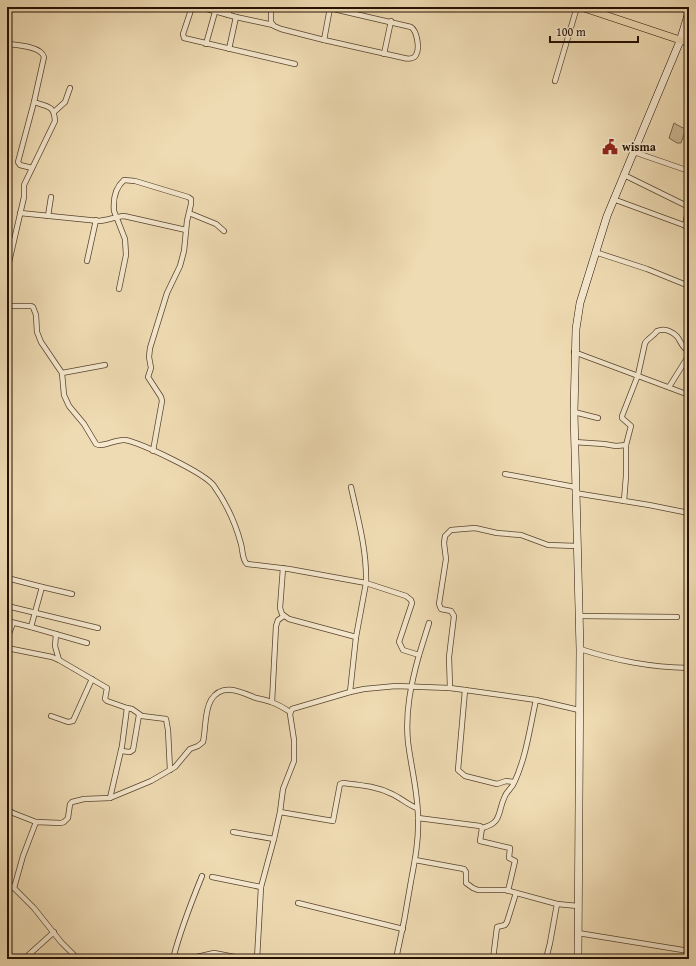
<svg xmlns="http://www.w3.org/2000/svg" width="696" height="966" viewBox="0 0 696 966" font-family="'Gentium Book Plus',serif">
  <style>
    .green { fill: #ccb995; stroke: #78654c }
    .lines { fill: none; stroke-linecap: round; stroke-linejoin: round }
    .street-casing { stroke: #57442e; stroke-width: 6 }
    .secondary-casing { stroke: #241102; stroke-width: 8 }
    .primary-casing { stroke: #241102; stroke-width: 8 }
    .street { stroke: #f5e8ce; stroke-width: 4.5 }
    .secondary { stroke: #f5e8ce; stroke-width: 7 }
    .primary { stroke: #efdbb3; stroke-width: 7 }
    .labels { text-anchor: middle; stroke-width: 3.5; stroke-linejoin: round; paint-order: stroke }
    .poi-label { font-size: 12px; font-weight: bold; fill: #241102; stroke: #f5e8ce; text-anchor: start }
  </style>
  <rect width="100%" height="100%" fill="#efdbb3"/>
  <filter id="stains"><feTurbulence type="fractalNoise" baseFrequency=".005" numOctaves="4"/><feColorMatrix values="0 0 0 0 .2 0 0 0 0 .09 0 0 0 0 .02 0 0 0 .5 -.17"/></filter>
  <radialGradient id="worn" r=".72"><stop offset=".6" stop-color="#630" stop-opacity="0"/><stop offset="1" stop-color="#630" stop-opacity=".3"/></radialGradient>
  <polygon class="green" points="674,123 681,127 686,129 681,143 677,143 669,138"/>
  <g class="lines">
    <defs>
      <g id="street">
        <polyline points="192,7 183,34 184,38 295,64"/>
        <polyline points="200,7 236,17 273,25"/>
        <path d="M 271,7 L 271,22 L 274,26 L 281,29 L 324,40 L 404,58 C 408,59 414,59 416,55 C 420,48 417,31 411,27 L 325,7"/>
        <polyline points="677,7 689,9"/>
        <polyline points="228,15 230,7"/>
        <polyline points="324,40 330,8"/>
        <path d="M 7,44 C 16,45 41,46 44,57 L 34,102 L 18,162 L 20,165 L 32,168"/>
        <polyline points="206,44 215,12"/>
        <polyline points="229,49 236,17"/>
        <polyline points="384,54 391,21"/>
        <polyline points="555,81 577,7"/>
        <polyline points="54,112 65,102 70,88"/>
        <polyline points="634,152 689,171"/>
        <polyline points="624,175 687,206 688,209 685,226"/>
        <polyline points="613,199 689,227"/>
        <path d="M 20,213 L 99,221 C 108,220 115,217 124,216 L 186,230"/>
        <polyline points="189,213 216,224 224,231"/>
        <polyline points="48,216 51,197"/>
        <polyline points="595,252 647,269 689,286"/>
        <polyline points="87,261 96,220"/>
        <path d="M 7,271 L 24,197 L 24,185 L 55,121 C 54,105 48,107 34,102"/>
        <path d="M 119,289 L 126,255 L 125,239 L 114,211 C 113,200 115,188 124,180 L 135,181 L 188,197 L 191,199 L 191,204 L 187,221 L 184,251 L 180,266 L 167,293 L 150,348 L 149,357 L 151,368 L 148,377 L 161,397 L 162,401 L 153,451"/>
        <path d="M 7,306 L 31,306 L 33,307 L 36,315 L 37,332 L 41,342 L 62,373 L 64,395 L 69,406 L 84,424 L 96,444 C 103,448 115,439 125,440 C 141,443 205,473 214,486 C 226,503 236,525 241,544 C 243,551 242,560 247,564 L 289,569 L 366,583 L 356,637 L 350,692"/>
        <polyline points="574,352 689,395"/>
        <polyline points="62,373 105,365"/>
        <polyline points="669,387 689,355"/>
        <polyline points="574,412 598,418"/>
        <path d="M 574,442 L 604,444 L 616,446 L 626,445 L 631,426 L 622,418 L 622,416 L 638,375 L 645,343 C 648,338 654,336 657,331 C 662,329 665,329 669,331 C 683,337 678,346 689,351"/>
        <polyline points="505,474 575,487"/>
        <path d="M 351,487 C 358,519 367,550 366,583 L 406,596 L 411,600 L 412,603 L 399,642 L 403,650 L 419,655 C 411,684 405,712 408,742 C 411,767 418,792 418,818 C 419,839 415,860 411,881 C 407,907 402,933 396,959"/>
        <polyline points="575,493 649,505 689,513"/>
        <polyline points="624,501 626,476 626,445"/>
        <polyline points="283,568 280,608 282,614 289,619 356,637"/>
        <polyline points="7,578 42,587"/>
        <polyline points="7,606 98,628"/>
        <polyline points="579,616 677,617"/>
        <polyline points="7,621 31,627 42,587 72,594"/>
        <polyline points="31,627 87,643"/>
        <polyline points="56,634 55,646 59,660"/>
        <polyline points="7,639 13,623"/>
        <polyline points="7,648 52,657 59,660 107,688 105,699 107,701 127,708 122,746 110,798"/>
        <path d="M 580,649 C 618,661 649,667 689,668"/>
        <polyline points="419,655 429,623"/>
        <polyline points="450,688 449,657 454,616 451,611 441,609 439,604 446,559 444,543 445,536 451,530 475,528 497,533 521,535 548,545 577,546"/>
        <polyline points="465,690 458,770 465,776 497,784 506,781 514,782"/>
        <polyline points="272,702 276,626 278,620 284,616"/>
        <polyline points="127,708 132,709 142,716 166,719 168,730 170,770"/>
        <polyline points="51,716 68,722 73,721 92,679"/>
        <polyline points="7,717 9,717"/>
        <polyline points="121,751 130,752 133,750 139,715"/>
        <polyline points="7,809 13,813 36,822"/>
        <path d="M 280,812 L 333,821 L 340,784 L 343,783 C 360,785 376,786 392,794 C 401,798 408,805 417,808"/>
        <polyline points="418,818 480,826 482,828 480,841 510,848 509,858 515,861 508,891"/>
        <path d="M 482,828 C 503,823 497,812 505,796 C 507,791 512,788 514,783 C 526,758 530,727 536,700"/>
        <polyline points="233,832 274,839"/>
        <polyline points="415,860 464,869 466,872 466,883 473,888 478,890 506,890 557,904 578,906"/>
        <polyline points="212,877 261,887"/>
        <polyline points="7,883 14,888 34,908 61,942 78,959"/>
        <path d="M 14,888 L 23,856 L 36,822 L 61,823 L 64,822 L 68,818 L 70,804 L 72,802 L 84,799 L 110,798 L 151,781 L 175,767 L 190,749 L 198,746 L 203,742 C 206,729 204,712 211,700 C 222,682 241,692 256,698 C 261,699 266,700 271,702 C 277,704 284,708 290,712"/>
        <polyline points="298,903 403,929"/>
        <polyline points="578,933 689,951"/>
        <polyline points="24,959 54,932"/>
        <path d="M 173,959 C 180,931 191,903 202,876"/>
        <polyline points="188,959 214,953 245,959"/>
        <polyline points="257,959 261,887 274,839 280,812 283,789 294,761 294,740 290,714 292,709 350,692 364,689 396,686 450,688 465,690 536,700 579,710"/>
        <polyline points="493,959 497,927 505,925 507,922 516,893"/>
        <polyline points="546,959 550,943 557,904"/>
      </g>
      <polyline id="secondary" points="578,959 580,649 574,412 576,329 580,303 607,216 680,41 689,12"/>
      <polyline id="primary" points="581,7 689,43"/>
    </defs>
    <use href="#street" class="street-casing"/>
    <use href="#secondary" class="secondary-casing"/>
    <use href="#primary" class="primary-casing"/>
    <use href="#street" class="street"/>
    <use href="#secondary" class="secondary"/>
    <use href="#primary" class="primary"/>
  </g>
  <defs>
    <symbol id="civic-bare" viewBox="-9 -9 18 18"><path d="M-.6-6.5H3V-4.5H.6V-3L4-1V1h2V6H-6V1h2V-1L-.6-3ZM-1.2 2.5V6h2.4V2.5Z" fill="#8f2418" stroke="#f5e8ce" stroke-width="2.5" paint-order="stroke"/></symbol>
  </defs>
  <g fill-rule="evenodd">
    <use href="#civic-bare" x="599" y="136" width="22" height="22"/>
  </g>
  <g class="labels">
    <g class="poi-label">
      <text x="622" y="151">wisma</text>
    </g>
  </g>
  <rect width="696" height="966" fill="none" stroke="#efdbb3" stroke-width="24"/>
  <rect x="8" y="8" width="680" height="950" fill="none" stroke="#241102" stroke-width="2"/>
  <rect x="12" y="12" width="672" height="942" fill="none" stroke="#241102"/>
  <path d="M550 36v6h88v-6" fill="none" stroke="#241102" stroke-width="2"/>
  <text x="556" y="36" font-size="12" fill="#241102" stroke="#f5e8ce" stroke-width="3" paint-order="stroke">100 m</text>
  <rect width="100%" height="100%" filter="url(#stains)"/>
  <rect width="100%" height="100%" fill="url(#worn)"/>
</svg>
